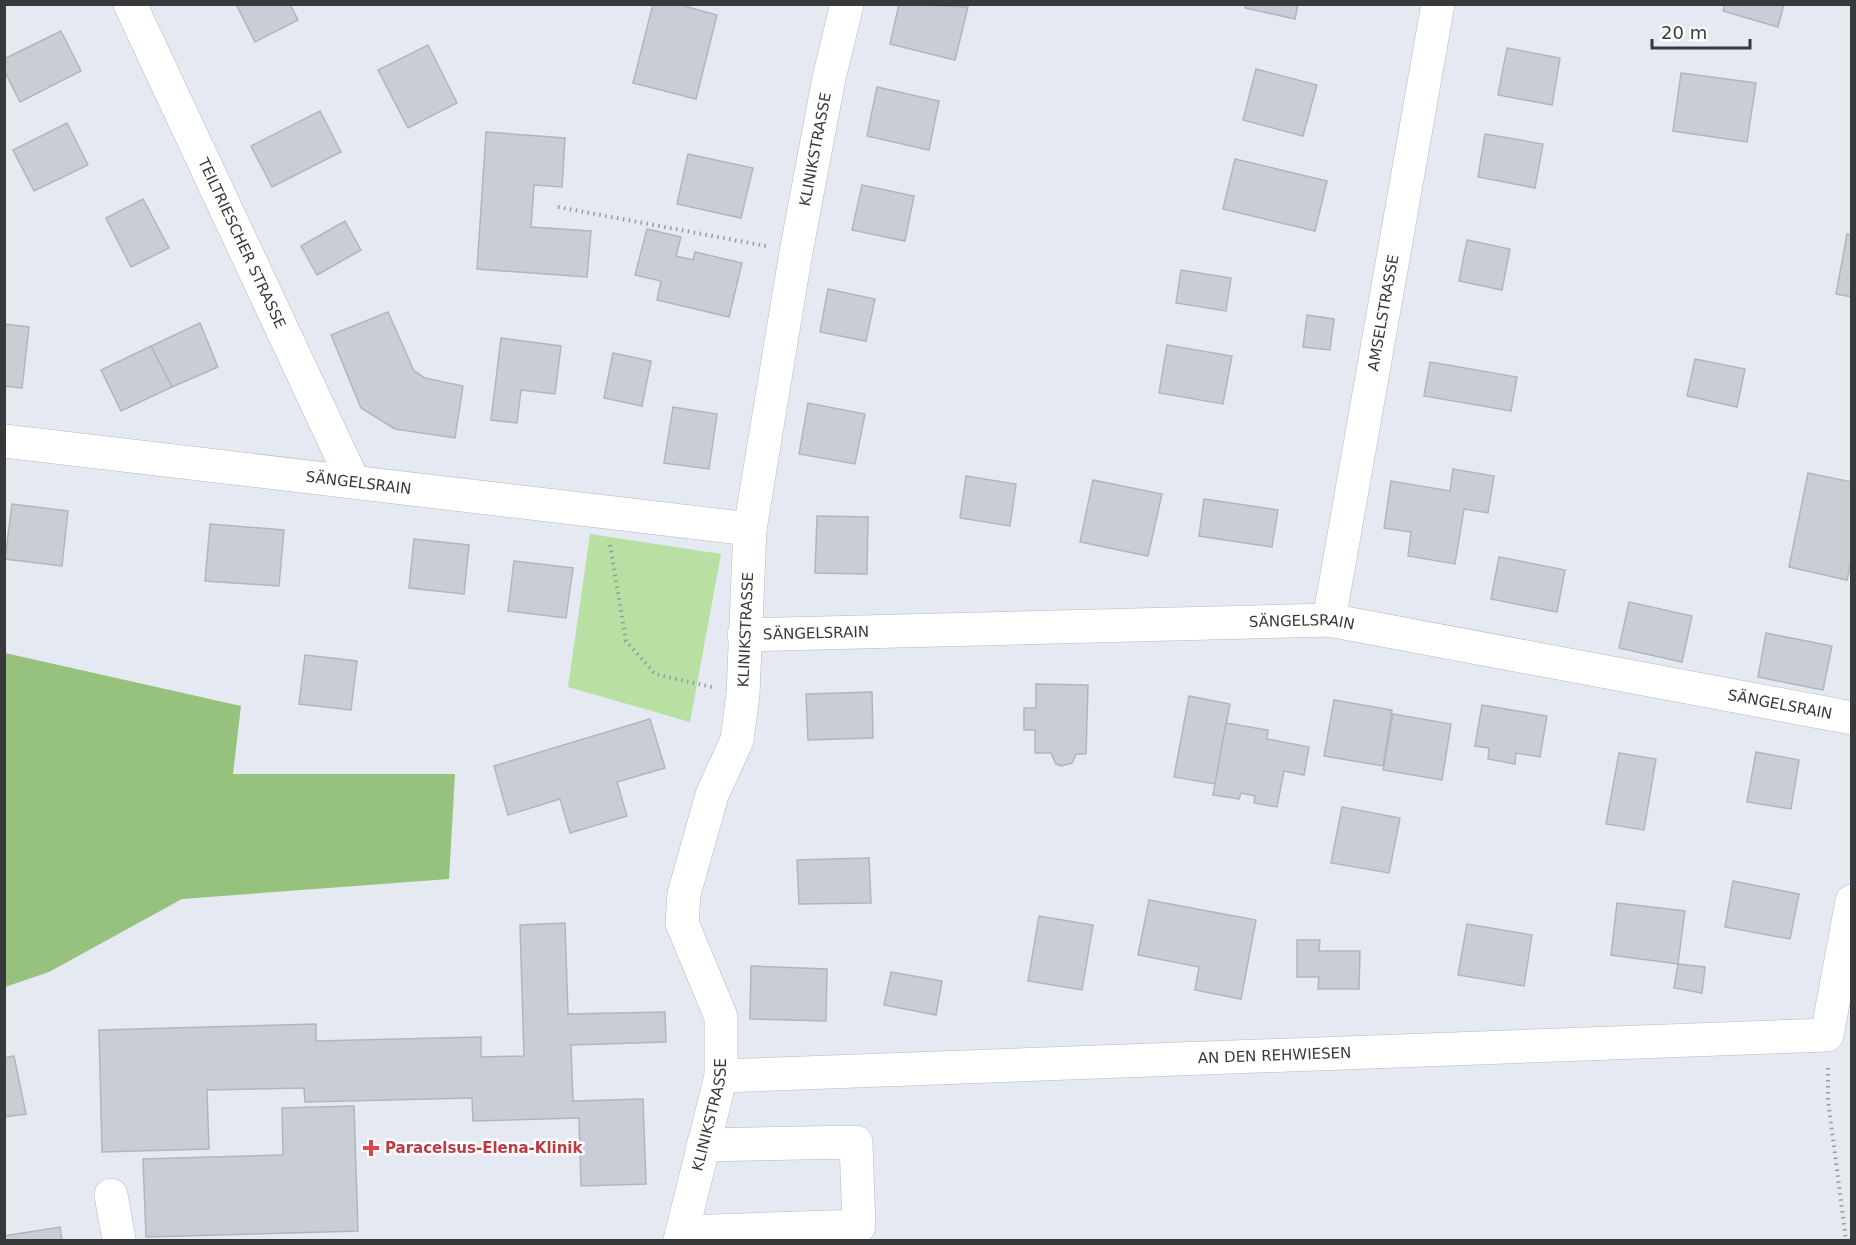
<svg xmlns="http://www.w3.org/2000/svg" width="1856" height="1245" viewBox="0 0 1856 1245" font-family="'DejaVu Sans',sans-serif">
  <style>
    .green { fill: #b8e0a2 }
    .forest { fill: #97c27e }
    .building { fill: #c8cdd6; stroke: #b1b6be; stroke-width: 1.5 }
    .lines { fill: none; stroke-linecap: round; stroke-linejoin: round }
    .minor-casing { stroke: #b4b9c2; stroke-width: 34 }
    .path { stroke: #979ba2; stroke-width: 4; stroke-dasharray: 1.5 4.5; stroke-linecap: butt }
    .minor { stroke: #fff; stroke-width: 33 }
    .health-dot { fill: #e0444e; stroke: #fff; stroke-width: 2 }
    .labels { text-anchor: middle; stroke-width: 5; stroke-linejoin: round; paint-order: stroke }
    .street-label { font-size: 15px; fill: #37393d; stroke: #fff }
    .health-label { font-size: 15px; font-weight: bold; fill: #be3a42; stroke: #fff; text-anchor: start }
  </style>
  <rect width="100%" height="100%" fill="#e4e9f2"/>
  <polygon class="green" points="590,534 721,554 690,722 568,687"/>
  <polygon class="forest" points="5,653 241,706 233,774 455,774 449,879 182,899 49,972 5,987"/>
  <g class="building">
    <polygon points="236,4 290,4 298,20 255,42"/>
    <polygon points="653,4 677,4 717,15 696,99 633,83"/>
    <polygon points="899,4 968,7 955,60 890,44"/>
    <polygon points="1245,4 1298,4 1295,19 1245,8"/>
    <polygon points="1725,4 1784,4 1778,27 1723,11"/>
    <polygon points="61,31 81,71 20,102 4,70 4,59"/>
    <polygon points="428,45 457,103 408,128 378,70"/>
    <polygon points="1507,48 1560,58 1552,105 1498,95"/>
    <polygon points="1256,69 1317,85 1303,136 1243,120"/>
    <polygon points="1681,73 1756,83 1747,142 1673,131"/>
    <polygon points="877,87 939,101 929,150 867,136"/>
    <polygon points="320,111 341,152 272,187 251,146"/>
    <polygon points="67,123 88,165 34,191 13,150"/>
    <polygon points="486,132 565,138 562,187 534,185 531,227 591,231 587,277 477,269"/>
    <polygon points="1485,134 1543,144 1535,188 1478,177"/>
    <polygon points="688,154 753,168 741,218 677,204"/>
    <polygon points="1235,159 1327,181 1315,231 1223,209"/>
    <polygon points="862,185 914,196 905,241 852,230"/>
    <polygon points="143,199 169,248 131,267 106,218"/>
    <polygon points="345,221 361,250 317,275 301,246"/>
    <polygon points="647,229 681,237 676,256 693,260 695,252 742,263 729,317 657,300 661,281 635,275"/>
    <polygon points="1847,234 1852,235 1852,297 1836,294"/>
    <polygon points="1467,240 1510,249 1502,290 1459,281"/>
    <polygon points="1181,270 1231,278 1226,311 1176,303"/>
    <polygon points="828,289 875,299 866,341 820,332"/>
    <polygon points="388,312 414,371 425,378 463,386 455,438 395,429 361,408 331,335"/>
    <polygon points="1307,315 1334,319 1330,350 1303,347"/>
    <polygon points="200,323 218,367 172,387 151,346"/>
    <polygon points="4,324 29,327 22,388 4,386"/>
    <polygon points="501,338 561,346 555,394 521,390 517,423 491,420"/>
    <polygon points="1167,345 1232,356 1223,404 1159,393"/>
    <polygon points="151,346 172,387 121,411 101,370"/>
    <polygon points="613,353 651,361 642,406 604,398"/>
    <polygon points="1695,359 1745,369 1737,407 1687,396"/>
    <polygon points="1430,362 1517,377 1511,411 1424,396"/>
    <polygon points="808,403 865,414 855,464 799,454"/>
    <polygon points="673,407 717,414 709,469 664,463"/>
    <polygon points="1453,469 1494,476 1488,513 1464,509 1455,564 1408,556 1411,532 1384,528 1391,481 1450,491"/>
    <polygon points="1808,473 1852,482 1852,558 1847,580 1789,567"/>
    <polygon points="966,476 1016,484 1010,526 960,518"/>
    <polygon points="1093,480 1162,494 1148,556 1080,542"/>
    <polygon points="1204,499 1278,510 1272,547 1199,536"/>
    <polygon points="12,504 68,511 62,566 5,559"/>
    <polygon points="817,516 868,517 867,574 815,573"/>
    <polygon points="210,524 284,530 279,586 205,581"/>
    <polygon points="414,539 469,545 464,594 409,588"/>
    <polygon points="1499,557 1565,570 1557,612 1491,599"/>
    <polygon points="514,561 573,568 566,618 508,611"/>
    <polygon points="1629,602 1692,616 1682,662 1619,648"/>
    <polygon points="1766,633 1832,646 1823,690 1758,677"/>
    <polygon points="305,655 357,661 351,710 299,704"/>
    <polygon points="1036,684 1088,685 1086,754 1076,754 1072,763 1061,766 1056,764 1051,753 1035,753 1035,730 1024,730 1024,708 1036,708"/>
    <polygon points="872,692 873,738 808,740 806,694"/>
    <polygon points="1189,696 1230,704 1215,784 1174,777"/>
    <polygon points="1334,700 1392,710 1383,766 1324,756"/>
    <polygon points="1482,705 1547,716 1540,757 1516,753 1515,764 1488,759 1489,748 1475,746"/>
    <polygon points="1393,714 1451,724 1442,780 1383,770"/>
    <polygon points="650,719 665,768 617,782 627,816 570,833 560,799 508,815 494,766"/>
    <polygon points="1226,723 1268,730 1267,739 1309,747 1304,775 1284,771 1277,807 1254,803 1255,796 1241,793 1239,799 1213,795"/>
    <polygon points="1756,752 1799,760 1791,809 1747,802"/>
    <polygon points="1619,753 1656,759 1644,830 1606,824"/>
    <polygon points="1342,807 1400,818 1389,873 1331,863"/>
    <polygon points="869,858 871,903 799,904 797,860"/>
    <polygon points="1733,881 1799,894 1790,939 1725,927"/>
    <polygon points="1149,900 1256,920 1241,999 1195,990 1199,967 1138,955"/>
    <polygon points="1617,903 1685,911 1678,964 1611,955"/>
    <polygon points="1039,916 1093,925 1082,990 1028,981"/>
    <polygon points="565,923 568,1014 665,1012 666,1042 571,1045 573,1101 643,1099 646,1184 581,1186 579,1118 473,1121 472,1098 305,1102 304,1088 207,1090 209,1149 102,1152 99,1030 316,1024 316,1041 481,1037 481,1057 524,1056 520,925"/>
    <polygon points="1467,924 1532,935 1524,986 1458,975"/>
    <polygon points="1297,940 1320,940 1319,951 1360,951 1359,989 1318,989 1319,977 1297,977"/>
    <polygon points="1678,964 1705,967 1702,993 1674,988"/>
    <polygon points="751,966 827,969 826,1021 750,1019"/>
    <polygon points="891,972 942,981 936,1015 884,1005"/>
    <polygon points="14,1056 26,1114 4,1117 4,1058"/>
    <polygon points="354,1106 358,1231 146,1237 143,1159 283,1155 282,1108"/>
    <polygon points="60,1227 62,1240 4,1240 4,1236"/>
  </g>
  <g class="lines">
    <defs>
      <g id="minor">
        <path id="s1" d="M 130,4 L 353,481"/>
        <path id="s2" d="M 4,441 L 750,529"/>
        <path id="s3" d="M 1329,620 L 1438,4"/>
        <path id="s4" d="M 744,635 L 1329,620 L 1852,718"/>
        <path id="s5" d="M 721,1076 L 1827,1035 L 1852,901"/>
        <polyline points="111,1195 119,1240"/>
        <polyline points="682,1232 859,1226 856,1142 703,1145"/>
        <path id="s6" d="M 680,1240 L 721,1076 L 721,1017 L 682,923 L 684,894 L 712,795 L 737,740 L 743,694 L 750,529 L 796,252 L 829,78 L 847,4"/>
      </g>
    </defs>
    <use href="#minor" class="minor-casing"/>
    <g class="path">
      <polyline points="558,207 766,246"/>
      <polyline points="610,545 626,641 655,674 712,687"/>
      <polyline points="1828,1068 1828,1100 1846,1240"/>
    </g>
    <use href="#minor" class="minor"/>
  </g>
  <path class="health-dot" d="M368 1139h6v6h6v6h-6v6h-6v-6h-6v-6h6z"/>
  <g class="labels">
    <g class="street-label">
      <text dy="5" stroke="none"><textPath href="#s6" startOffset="1119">KLINIKSTRASSE</textPath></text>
      <text dy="5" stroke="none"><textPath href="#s1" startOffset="264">TEILTRIESCHER STRASSE</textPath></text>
      <text dy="5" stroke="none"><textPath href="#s3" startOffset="312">AMSELSTRASSE</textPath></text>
      <text dy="5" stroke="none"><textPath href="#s2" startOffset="357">SÄNGELSRAIN</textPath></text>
      <text dy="5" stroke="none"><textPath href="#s4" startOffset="558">SÄNGELSRAIN</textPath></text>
      <text dy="5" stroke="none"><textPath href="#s6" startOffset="633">KLINIKSTRASSE</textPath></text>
      <text dy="5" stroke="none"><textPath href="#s4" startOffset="72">SÄNGELSRAIN</textPath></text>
      <text dy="5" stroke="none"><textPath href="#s4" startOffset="1044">SÄNGELSRAIN</textPath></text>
      <text dy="5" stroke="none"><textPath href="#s5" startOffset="554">AN DEN REHWIESEN</textPath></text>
      <text dy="5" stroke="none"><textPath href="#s6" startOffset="129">KLINIKSTRASSE</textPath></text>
    </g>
    <g class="health-label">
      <text x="385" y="1153">Paracelsus-Elena-Klinik</text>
    </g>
  </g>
  <rect width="1856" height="1245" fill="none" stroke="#37393d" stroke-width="12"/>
  <path d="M1652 39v9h98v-9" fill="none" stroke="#37393d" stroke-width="3"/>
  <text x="1661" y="39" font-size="18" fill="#37393d" stroke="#ffffff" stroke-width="4.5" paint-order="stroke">20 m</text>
</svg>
